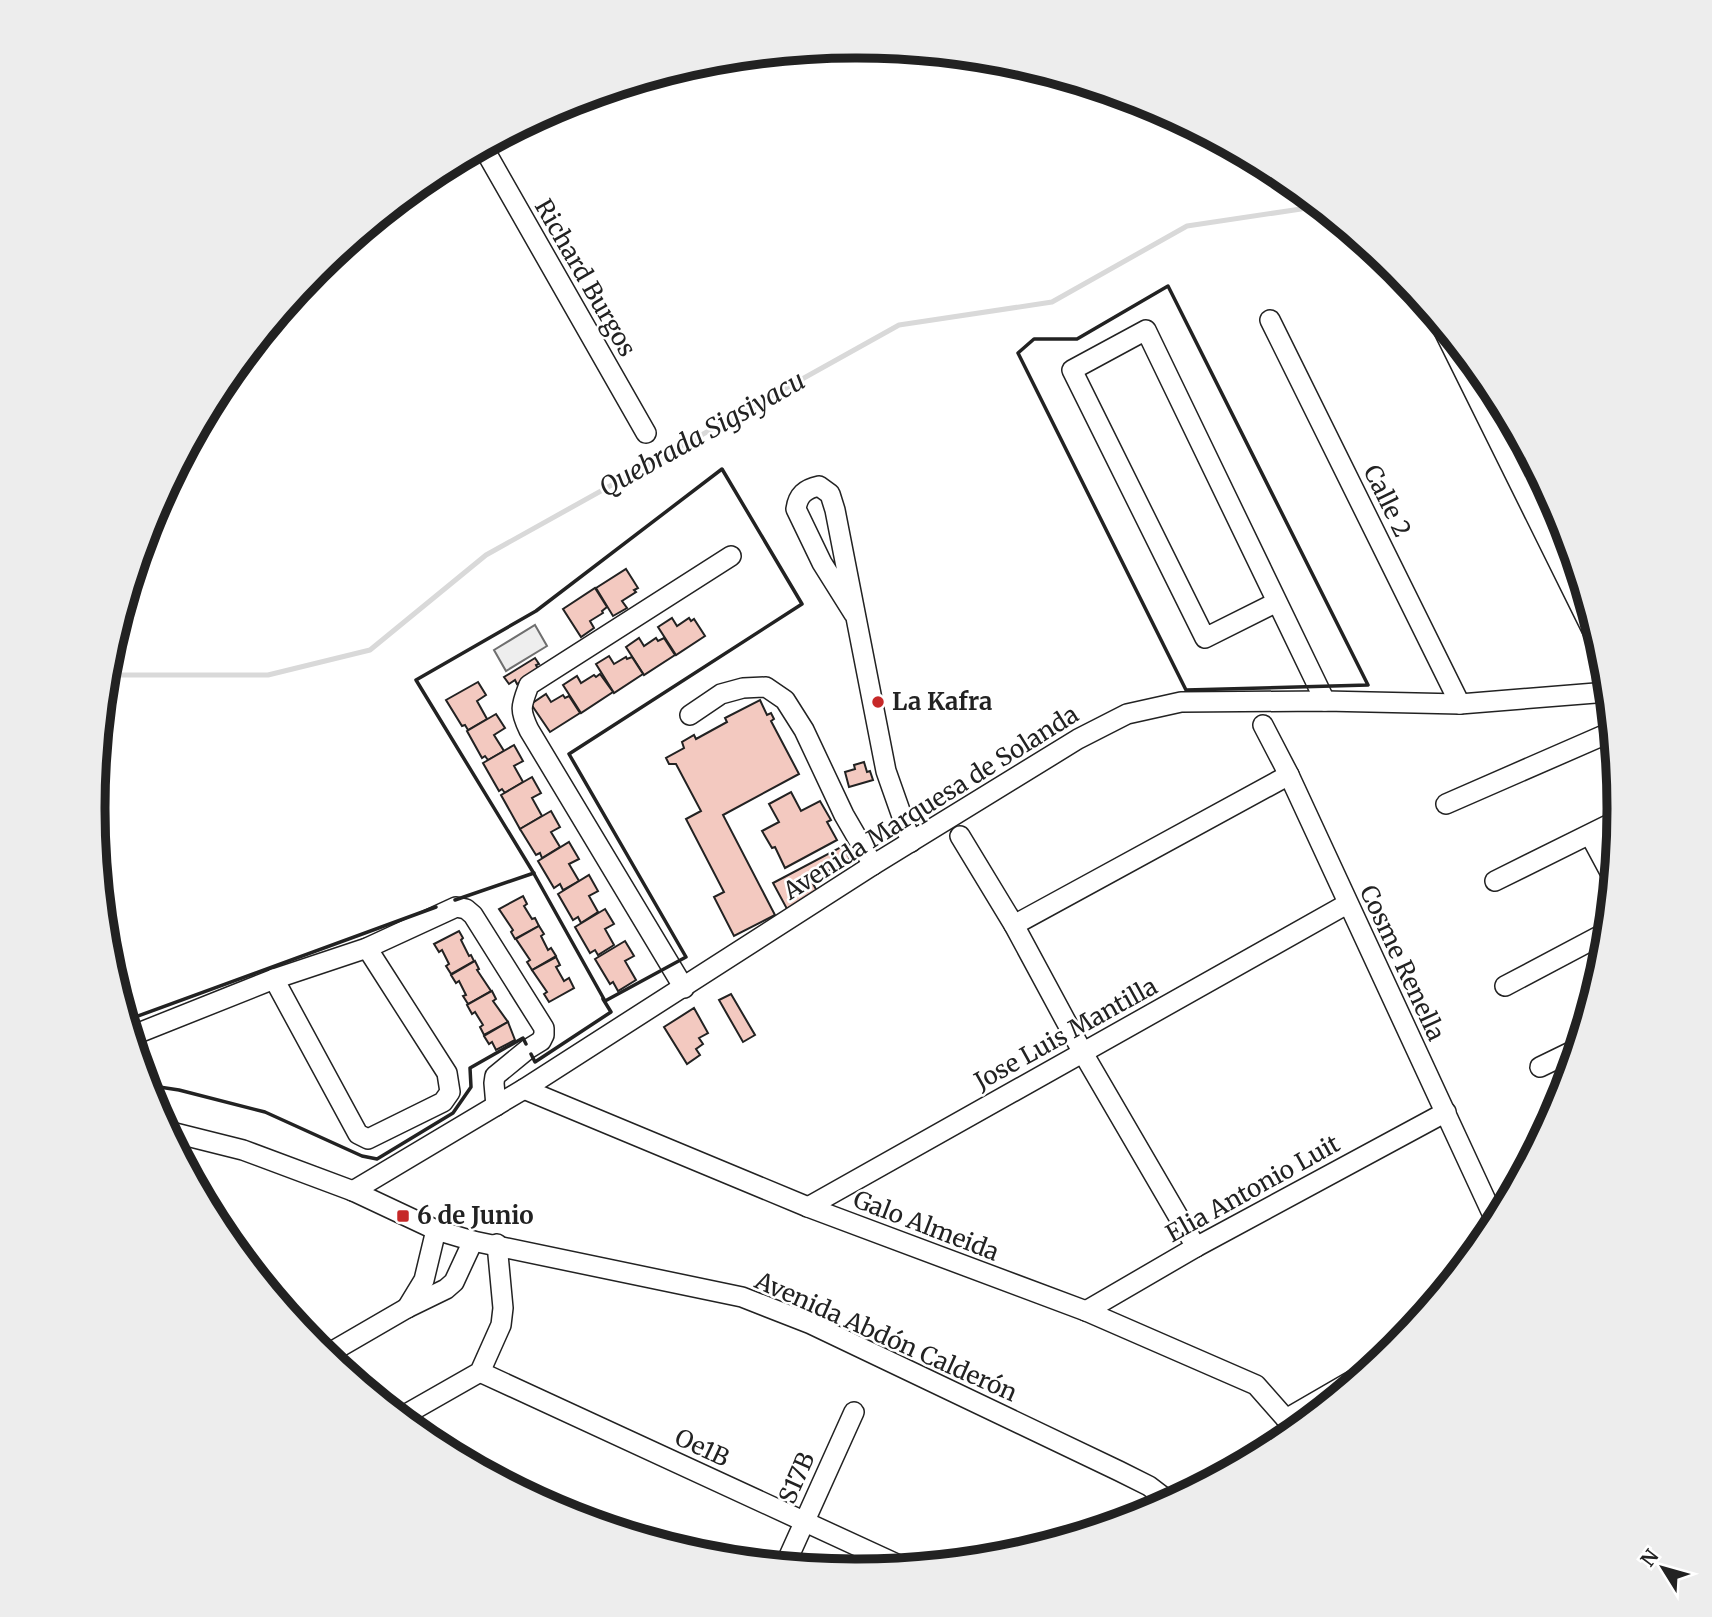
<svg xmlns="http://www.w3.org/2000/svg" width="1712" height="1617" viewBox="0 0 1712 1617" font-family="Merriweather,serif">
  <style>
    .green { fill: #eee; stroke: #6f6f6f; stroke-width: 2 }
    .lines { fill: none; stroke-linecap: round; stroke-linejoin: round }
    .stream { stroke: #d9d9d9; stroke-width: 5 }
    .building { fill: #f3c9c0; stroke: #222; stroke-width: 2 }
    .minor-casing { stroke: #222; stroke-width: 22 }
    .minor { stroke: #fff; stroke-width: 19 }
    .wall { stroke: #222; stroke-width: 3.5 }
    .poi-dot { fill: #c62828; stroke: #fff; stroke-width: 2.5 }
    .labels { text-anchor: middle; stroke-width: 5; stroke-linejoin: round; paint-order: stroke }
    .street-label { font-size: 24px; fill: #222; stroke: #fff }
    .poi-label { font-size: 24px; font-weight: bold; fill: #222; stroke: #fff; text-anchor: start }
    .water-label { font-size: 26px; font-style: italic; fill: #222; stroke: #fff }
    .rim { fill: none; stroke: #222; stroke-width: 9 }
  </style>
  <rect width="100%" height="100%" fill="#fff"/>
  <polygon class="green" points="535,625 547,646 506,671 494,650"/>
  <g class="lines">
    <polyline class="stream" points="106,677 116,675 268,675 370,650 486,555 899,325 1052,302 1187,226 1301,209 1314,202"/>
  </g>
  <g class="building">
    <polygon points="626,569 638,588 634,590 636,592 622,601 627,608 613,616 596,588"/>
    <polygon points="595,588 607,607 602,611 603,613 590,621 594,628 581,637 563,609"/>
    <polygon points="672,618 677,626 689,618 691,621 694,619 705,636 676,655 658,627"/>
    <polygon points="639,638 644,646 656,638 658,641 664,638 675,655 644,675 626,647"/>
    <polygon points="609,656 614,664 626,657 627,659 632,657 643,674 614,693 596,664"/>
    <polygon points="535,658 539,664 536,665 539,671 517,684 515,680 509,684 504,677"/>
    <polygon points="600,674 613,692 581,713 563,685 577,676 581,683 594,675 596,677"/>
    <polygon points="478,682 486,695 477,701 487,719 468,730 465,725 462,726 446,700"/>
    <polygon points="546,694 551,702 563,695 565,698 569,696 580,713 550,732 531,704"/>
    <polygon points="760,700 767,715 771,713 774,719 771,721 799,774 723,815 775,915 734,936 714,897 724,892 686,819 701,811 676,764 669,764 666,758 684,748 682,742 694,735 696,739 727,722 725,718"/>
    <polygon points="496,714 505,728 494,735 504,751 488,760 485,756 482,758 467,731"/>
    <polygon points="514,745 523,761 514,766 523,782 505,793 502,789 499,791 483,763"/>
    <polygon points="864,762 867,772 870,771 873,780 849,787 845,772 855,769 854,765"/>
    <polygon points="532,777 541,793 532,798 542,816 520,829 501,795"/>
    <polygon points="791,792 801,811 820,801 831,820 827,822 837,840 785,868 775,847 772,848 762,831 779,822 769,804"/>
    <polygon points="551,811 560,827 551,832 560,847 542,858 540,853 536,855 520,829"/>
    <polygon points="569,842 579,859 569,864 579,881 563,890 560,884 554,888 538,861"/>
    <polygon points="843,846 850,859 811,880 818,893 787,909 773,883"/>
    <polygon points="589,875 598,891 589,896 598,912 581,923 578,917 573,920 558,894"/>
    <polygon points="523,896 527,904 524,906 532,919 535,918 539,926 515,939 511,932 513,930 499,909"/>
    <polygon points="605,909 614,924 605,929 614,945 598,955 595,950 590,953 575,927"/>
    <polygon points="539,926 544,934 541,936 548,950 551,948 556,956 532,970 527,962 530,960 516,939"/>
    <polygon points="459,931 463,938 461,940 469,956 471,955 474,961 451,974 446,966 449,964 442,950 439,952 434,944"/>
    <polygon points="625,941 634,956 625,961 636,980 618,991 613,982 610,984 595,959"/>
    <polygon points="556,957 560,965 556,967 564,981 569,978 574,988 549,1002 544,994 547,992 532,970"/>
    <polygon points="475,961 479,969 477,970 491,991 468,1004 463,996 466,995 459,981 456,983 451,975"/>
    <polygon points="492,991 496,999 493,1001 508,1022 484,1035 480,1027 483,1025 475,1012 472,1014 467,1005"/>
    <polygon points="731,994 755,1035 743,1042 719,1000"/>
    <polygon points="694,1008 708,1033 699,1038 703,1044 696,1049 700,1055 687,1064 664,1027"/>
    <polygon points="508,1022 515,1040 496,1050 492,1042 489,1044 484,1036"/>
  </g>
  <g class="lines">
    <defs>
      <g id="minor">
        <polyline points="483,147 646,433"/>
        <polyline points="1270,320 1460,704"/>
        <polyline points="1441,325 1599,644"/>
        <polyline points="1277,602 1205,638 1072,370 1146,330 1325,701"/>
        <path d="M 854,614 L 822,563 L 796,509 C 798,495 805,489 819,486 L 830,494 L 835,510 L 886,771 L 911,842"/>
        <polyline points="690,715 721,694 743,688 766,687 785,700 804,730 844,815 873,865"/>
        <polyline points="1263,725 1289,775 1496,1222"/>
        <polyline points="1446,804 1611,732"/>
        <polyline points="1590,835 1612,876"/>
        <polyline points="960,836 1014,925 1083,1053 1196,1247"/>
        <polyline points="1495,881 1618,820"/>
        <polyline points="1014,925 1289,775"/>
        <polyline points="274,979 358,1134 368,1139 443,1102 450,1092 447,1073 367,948"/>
        <polyline points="1505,986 1607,932"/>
        <path d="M 684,988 L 529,730 C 519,709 521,706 529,685 L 731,556"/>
        <polyline points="131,1036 274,979 367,948 456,907 466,909 473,915 544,1028 544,1035 541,1041 528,1049 495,1076 494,1083 496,1106"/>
        <polyline points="1540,1067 1577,1049"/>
        <polyline points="524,1089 808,1207 1086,1311 1256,1385 1286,1419 1293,1432"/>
        <polyline points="167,1131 243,1150 353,1191 436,1230 473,1241 742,1297 811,1324 1119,1471 1149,1486 1170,1502"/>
        <polyline points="353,1191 524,1089 873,865 1078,739 1127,714 1181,702 1325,701 1460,704 1608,692"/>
        <polyline points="808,1207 1347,904"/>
        <polyline points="407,1308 424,1280 436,1230"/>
        <polyline points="1086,1311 1196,1247 1446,1112"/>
        <polyline points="326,1355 407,1308 446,1289 454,1282 473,1241"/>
        <polyline points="480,1372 903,1567"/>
        <polyline points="401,1417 480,1372 501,1325 503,1308 497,1244"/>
        <polyline points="1286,1419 1362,1375"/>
        <polyline points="785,1565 854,1412"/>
      </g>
    </defs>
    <use href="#minor" class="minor-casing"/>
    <use href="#minor" class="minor"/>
    <g class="wall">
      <polygon points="1168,286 1368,685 1186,690 1018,353 1034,339 1077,339"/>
      <polygon points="722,469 802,604 569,754 686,957 605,1001 533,872 416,680 536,611"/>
      <polyline points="455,900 534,873"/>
      <polyline points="127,1020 436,907"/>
      <polyline points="531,1054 535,1062 611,1012 603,999"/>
      <polyline points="146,1085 179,1090 265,1112 362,1156 377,1159 453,1113 471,1087 470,1068 523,1038 526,1044"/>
    </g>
  </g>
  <g class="poi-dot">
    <circle cx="878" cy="702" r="7"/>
    <rect x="396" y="1209" width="14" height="14" rx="3.5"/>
  </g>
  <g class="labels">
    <g class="street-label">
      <text transform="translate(585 278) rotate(60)" y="8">Richard Burgos</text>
      <text transform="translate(1387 501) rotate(64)" y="8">Calle 2</text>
      <text transform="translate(931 803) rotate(-32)" y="8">Avenida Marquesa de Solanda</text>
      <text transform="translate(1402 963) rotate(65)" y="8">Cosme Renella</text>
      <text transform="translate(1066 1034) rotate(-29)" y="8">Jose Luis Mantilla</text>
      <text transform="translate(1253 1189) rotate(-29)" y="8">Elia Antonio Luit</text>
      <text transform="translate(926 1226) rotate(21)" y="8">Galo Almeida</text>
      <text transform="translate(886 1337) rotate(24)" y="8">Avenida Abdón Calderón</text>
      <text transform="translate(702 1448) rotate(25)" y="8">Oe1B</text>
      <text transform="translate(797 1478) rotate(-66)" y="8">S17B</text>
    </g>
    <g class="poi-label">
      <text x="892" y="710">La Kafra</text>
      <text x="417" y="1224">6 de Junio</text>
    </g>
    <g class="water-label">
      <text transform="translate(702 434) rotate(-29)" y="9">Quebrada Sigsiyacu</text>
    </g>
  </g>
  <path d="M0 0H1712V1617H0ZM855 58H857A750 750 0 0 1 1607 808V809A750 750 0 0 1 857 1559H855A750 750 0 0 1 105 809V808A750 750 0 0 1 855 58Z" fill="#ededed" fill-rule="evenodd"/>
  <path class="rim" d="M855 58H857A750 750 0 0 1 1607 808V809A750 750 0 0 1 857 1559H855A750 750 0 0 1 105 809V808A750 750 0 0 1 855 58Z"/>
  <g transform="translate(1663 1568) rotate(307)" stroke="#ffffff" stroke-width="5" paint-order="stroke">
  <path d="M0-5L12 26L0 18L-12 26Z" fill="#222222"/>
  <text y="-10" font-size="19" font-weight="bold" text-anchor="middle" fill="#222222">N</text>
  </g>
</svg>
